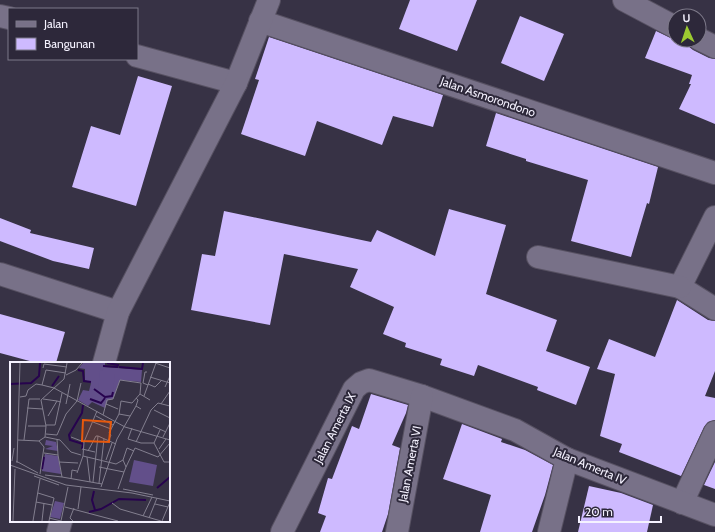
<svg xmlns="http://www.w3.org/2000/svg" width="715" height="532" viewBox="0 0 715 532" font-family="Cabin,sans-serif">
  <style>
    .building { fill: #cebaff }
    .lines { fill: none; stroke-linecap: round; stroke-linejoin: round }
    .minor-casing { stroke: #575162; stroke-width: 24 }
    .minor { stroke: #787188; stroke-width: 22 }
    .labels { text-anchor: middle; stroke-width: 4; stroke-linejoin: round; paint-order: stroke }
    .street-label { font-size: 12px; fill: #f5f2ff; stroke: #2d283a }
    .inset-river { fill: none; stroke: #27034e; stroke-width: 2 }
    .inset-road { fill: none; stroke: #837f8f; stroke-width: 1 }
    .view { fill: #e8590c; fill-opacity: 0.15; stroke: #e8590c; stroke-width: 2 }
    .inset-edge { fill: none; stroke: #f5f2ff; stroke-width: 2 }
  </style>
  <rect width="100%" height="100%" fill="#373245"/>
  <g class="building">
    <polygon points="410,0 477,0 457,51 399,29"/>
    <polygon points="520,16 564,34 544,81 501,63"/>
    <polygon points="656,31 675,40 687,40 688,46 693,50 709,58 715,59 715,124 679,109 691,84 689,84 692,75 645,58"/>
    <polygon points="269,37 443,95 433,127 393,116 382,145 317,121 305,156 241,134 259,80 255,79"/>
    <polygon points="138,76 172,86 136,206 72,187 91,126 120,135"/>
    <polygon points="496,113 658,167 649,204 647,203 631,257 571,241 588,180 526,161 526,159 486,146"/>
    <polygon points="449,209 506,225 486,294 557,320 546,351 590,367 576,405 537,390 538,387 478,365 474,376 440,365 442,359 405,347 406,343 383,334 394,307 350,287 358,269 284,254 270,325 191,310 202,254 215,256 224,211 371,242 377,230 435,256"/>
    <polygon points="0,218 31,230 30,233 94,248 89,269 53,261 0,241"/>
    <polygon points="677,300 708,320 715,321 715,371 705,396 715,398 715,420 708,422 704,427 681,476 619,452 622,444 600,436 615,374 597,369 609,339 655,357"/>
    <polygon points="0,314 65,332 56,363 37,363 0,353"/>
    <polygon points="371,394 408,405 406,413 392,445 400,448 388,514 382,532 320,532 326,516 318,513 328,478 332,479 352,426 359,429"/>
    <polygon points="462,424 502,439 501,442 525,450 553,465 545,495 532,532 480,532 491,495 443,479"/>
    <polygon points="715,462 715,489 704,485"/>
    <polygon points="589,486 621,493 653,505 647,532 578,532"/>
  </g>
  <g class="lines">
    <defs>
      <g id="minor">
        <polyline points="624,0 675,27"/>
        <polyline points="0,16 9,18"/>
        <polyline points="260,21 715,173"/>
        <polyline points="699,39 715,47"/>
        <polyline points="137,56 236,83"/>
        <polyline points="715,217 680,287 715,309"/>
        <polyline points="538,257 680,287"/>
        <polyline points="0,274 118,312"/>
        <polyline points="104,363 118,312 236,83 269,0"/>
        <polyline points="682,503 715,432"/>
        <polyline points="58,532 61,521"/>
        <polyline points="282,532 354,389 361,383 369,380 422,396 515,430 567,459 715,515"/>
        <polyline points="397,532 422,396"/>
        <polyline points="549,532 567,459"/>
      </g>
    </defs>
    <use href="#minor" class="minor-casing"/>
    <use href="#minor" class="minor"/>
  </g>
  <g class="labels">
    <g class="street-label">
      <text transform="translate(488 97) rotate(19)" y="4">Jalan Asmorondono</text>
      <text transform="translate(335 428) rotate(-63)" y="4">Jalan Amerta IX</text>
      <text transform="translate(410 464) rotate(-79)" y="4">Jalan Amerta VI</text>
      <text transform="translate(590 466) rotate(23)" y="4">Jalan Amerta IV</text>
    </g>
  </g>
  <g transform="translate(10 362)">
    <rect width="160" height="160" fill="#373245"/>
    <path d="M 73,1 L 95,1 L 95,5 L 132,8 L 131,20 L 110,18 L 103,37 L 98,38 L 95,46 L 82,40 L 78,44 L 68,38 L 73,28 L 79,29 L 81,21 L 75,18 L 75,7 L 69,6 ZM 36,78 L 46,80 L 48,89 L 35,87 L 43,84 L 35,83 ZM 35,92 L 48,94 L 51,112 L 32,109 Z" fill="#624f8a"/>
    <path d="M 124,98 L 147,103 L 143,124 L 119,120 Z" fill="#624f8a"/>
    <path d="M 98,6 L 105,12 L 103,29 L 94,35 L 88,29 L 90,9 ZM 45,139 L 54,141 L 50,157 L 40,155 Z" fill="#624f8a"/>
    <path class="inset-river" d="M 97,1 L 108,3 L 107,5M 93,4 L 108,5M 109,5 L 132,7 L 133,1M 68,8 L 73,9 L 74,19 L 81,20M 0,22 L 21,21 L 29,14 L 30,1M 42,24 L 49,14M 84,27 L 95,35 L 102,34 L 103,30M 80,37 L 91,41 L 95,36M 72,87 L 73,82 L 60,78 L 59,73 L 72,51 L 73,43M 32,107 L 34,95M 147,126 L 160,115M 84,129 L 82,138 L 85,148M 79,150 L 91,147 L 109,137 L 136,138"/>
    <path class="inset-road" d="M 145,1 L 160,6M 33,6 L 34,2 L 57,5M 137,10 L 135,10 L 133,21 L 138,23M 56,13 L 66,8 L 72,1M 140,15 L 160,21M 138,22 L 145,25 L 152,18M 32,23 L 36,8 L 56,11M 155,25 L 160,14M 134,34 L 146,1M 10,35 L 16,34 L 18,28 L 26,22 L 32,23 L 44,26 L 115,65 L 160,78M 126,36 L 128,38 L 126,44 L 131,47M 33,37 L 47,39M 56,42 L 60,22M 96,42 L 97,38 L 103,37 L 110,18 L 131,21 L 130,32M 151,42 L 160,29M 17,46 L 33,47M 144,48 L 160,56M 109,52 L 111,39 L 122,41 L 130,32 L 140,38M 93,53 L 96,42 L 108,47M 38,54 L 47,39 L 51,40M 86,54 L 103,63M 83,60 L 101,67M 36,63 L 45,63 L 52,31M 18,64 L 36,64M 143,64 L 156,70M 122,66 L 118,77 L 131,81 L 144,81 L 154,100 L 160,100M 36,72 L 47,73 L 56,52 L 67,39 L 71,21M 88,74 L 106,82M 35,75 L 50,78 L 61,90 L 71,93M 61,75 L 74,80M 153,75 L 160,61M 47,77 L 48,93M 8,78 L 29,79 L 35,75 L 36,64 L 31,38 L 54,17 L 57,1M 14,78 L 19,37 L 30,37M 29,79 L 34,85 L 30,112M 98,79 L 101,73 L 99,71 L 109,52 L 120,54M 126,80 L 141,48 L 148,41 L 160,44M 144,81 L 150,68M 72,87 L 85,90M 149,87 L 156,77M 78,89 L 86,74 L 88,74M 34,91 L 48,93 L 52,115 L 92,122M 73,94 L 106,102 L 113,98 L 117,86 L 124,89M 77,95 L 80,120M 96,98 L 102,81M 113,98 L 116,105 L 114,110M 2,99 L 4,86M 6,99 L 28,111M 49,100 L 68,101M 7,101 L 10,1M 0,103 L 56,123 L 122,131 L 160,139M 89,105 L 114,110 L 108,127M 116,105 L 125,86 L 148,95 L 160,81M 67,111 L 73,94 L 74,80 L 87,49M 35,113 L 52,115M 24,114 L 49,123M 61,117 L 62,108 L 67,109M 83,120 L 88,74M 89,121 L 94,77M 91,125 L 107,77 L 126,44M 113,127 L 143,133M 28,131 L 44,136 L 39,159M 26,140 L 42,143M 102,141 L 110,147 L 151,159M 145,142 L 158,145M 55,145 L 108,159M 68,147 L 71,125M 133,154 L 142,135M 39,156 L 51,159M 139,156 L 147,136M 3,159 L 5,107M 23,159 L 30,117M 32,159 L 34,141M 51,159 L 58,125M 63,159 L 60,156 L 64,146M 152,159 L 160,140"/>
    <path class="view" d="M 73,58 L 101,60 L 99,80 L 72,79 Z"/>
    <rect width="160" height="160" class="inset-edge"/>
  </g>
  <rect x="8" y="8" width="130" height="52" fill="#2d283a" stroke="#7d7989"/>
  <rect x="16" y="21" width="20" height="6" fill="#787188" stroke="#7d7989"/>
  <text x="44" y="28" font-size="12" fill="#f5f2ff">Jalan</text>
  <rect x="16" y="38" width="20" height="12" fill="#cebaff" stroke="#7d7989"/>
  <text x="44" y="48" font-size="12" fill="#f5f2ff">Bangunan</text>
  <g transform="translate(687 28) rotate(357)"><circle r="19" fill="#2d283a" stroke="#7d7989"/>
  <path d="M0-3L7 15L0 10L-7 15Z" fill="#9cca31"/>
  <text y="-6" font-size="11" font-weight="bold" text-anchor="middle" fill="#f5f2ff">U</text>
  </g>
  <path d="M579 516v6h82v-6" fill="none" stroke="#f5f2ff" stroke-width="2"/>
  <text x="585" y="516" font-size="12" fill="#f5f2ff" stroke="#2d283a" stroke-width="3" paint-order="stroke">20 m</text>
</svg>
